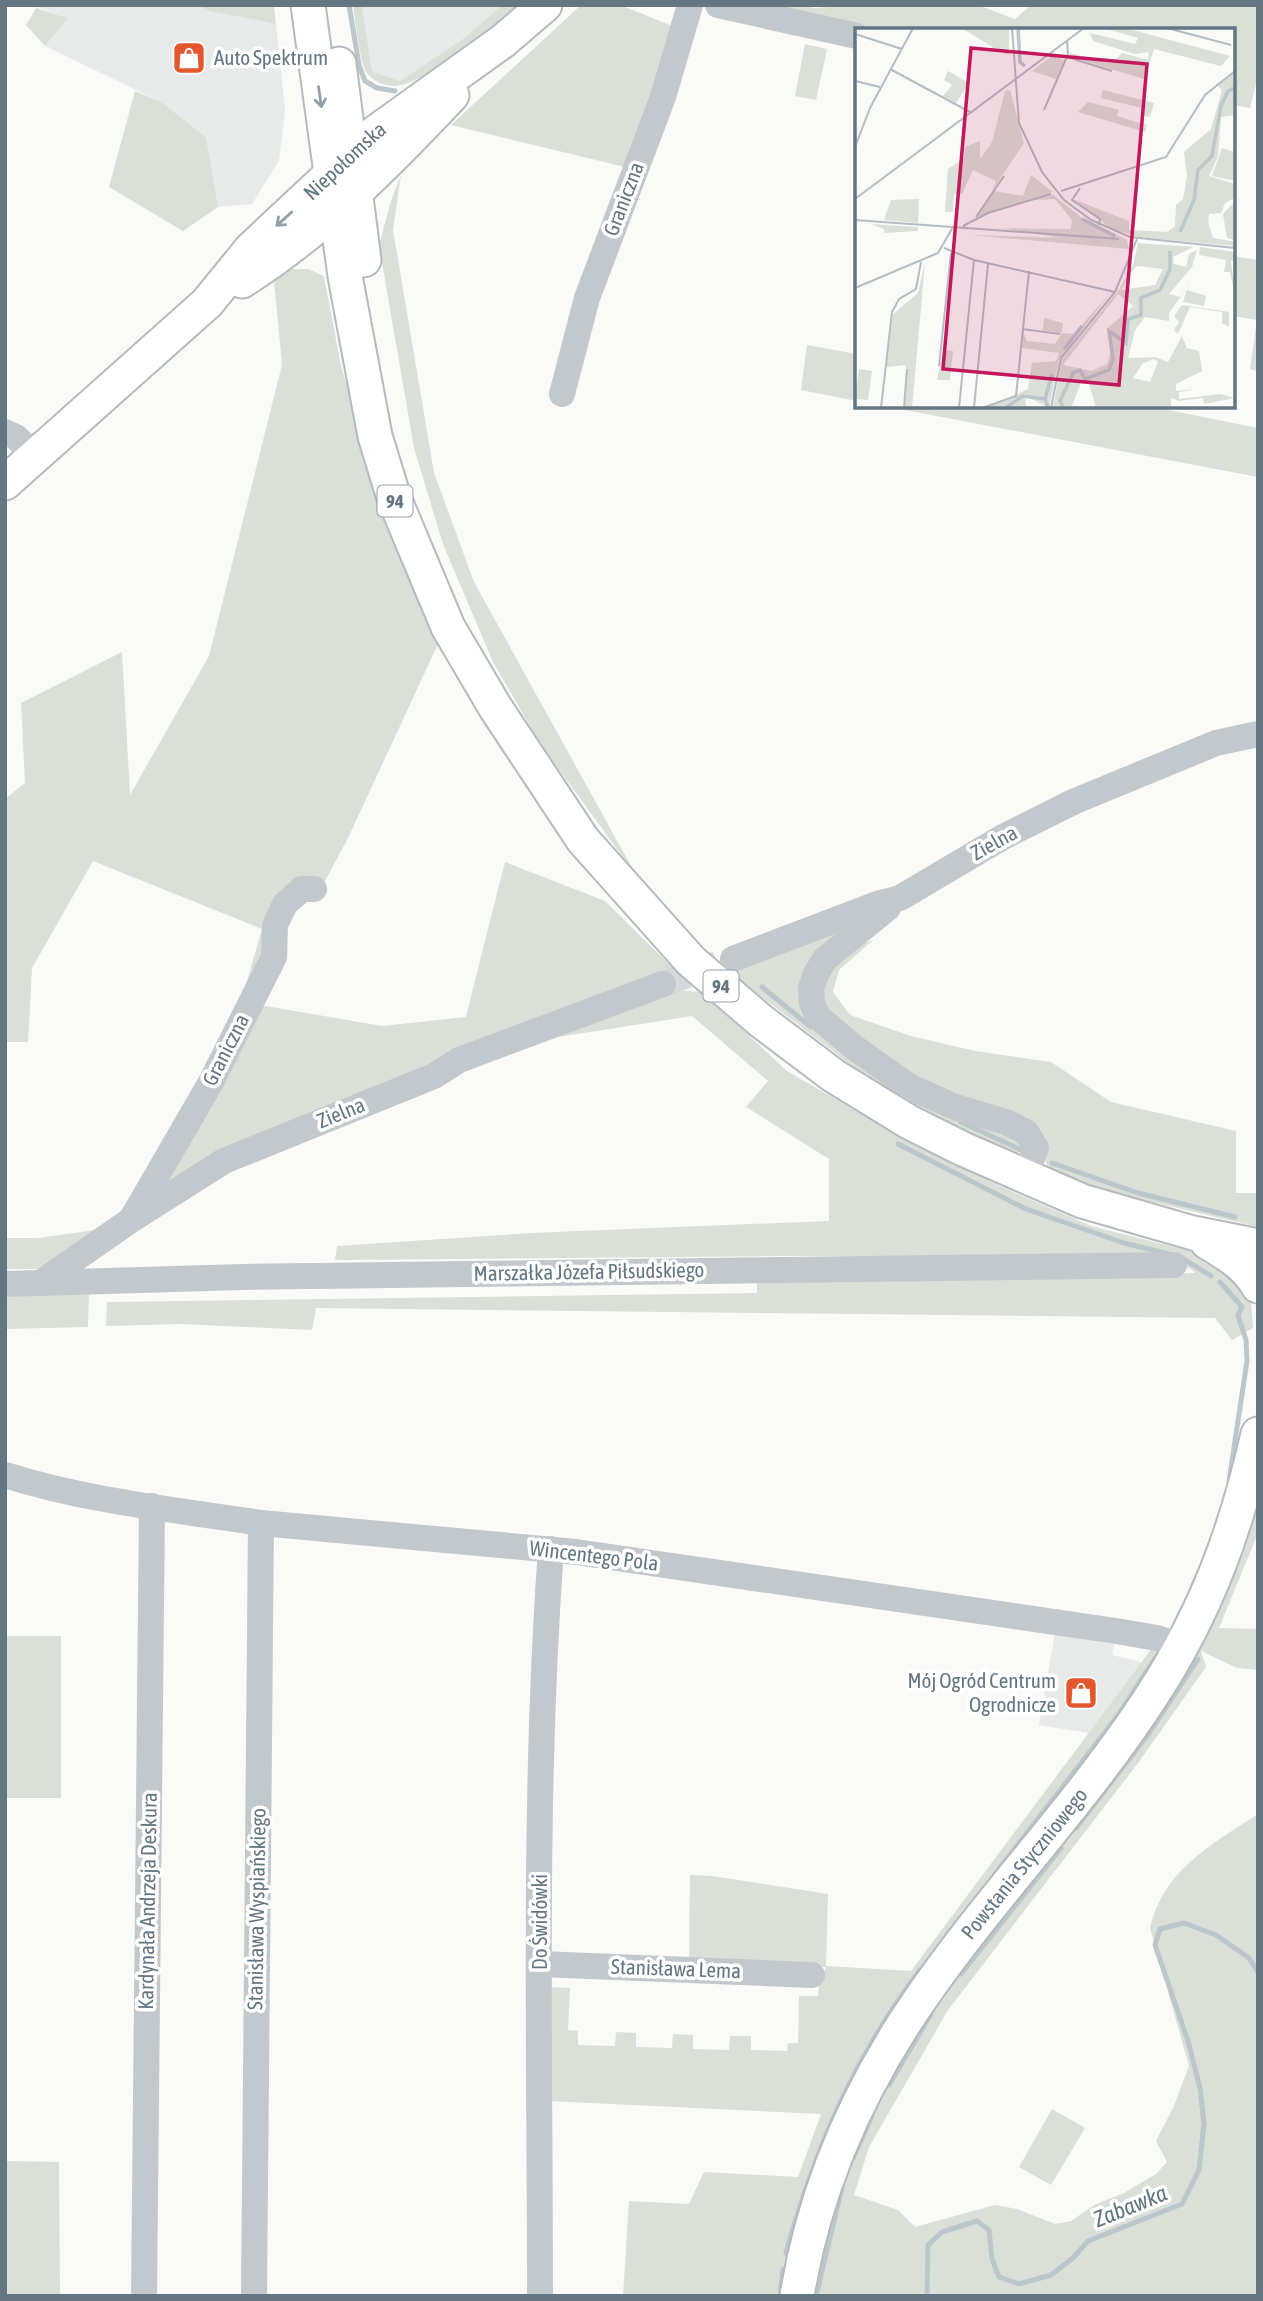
<svg xmlns="http://www.w3.org/2000/svg" width="1263" height="2301" viewBox="0 0 1263 2301" font-family="'Asap Condensed',sans-serif">
  <style>
    .built { fill: #e8e9e9 }
    .green { fill: #dadfd7 }
    .lines { fill: none; stroke-linecap: round; stroke-linejoin: round }
    .stream { stroke: #bbc7cb; stroke-width: 5 }
    .minor-tunnel { stroke: #d5d9db; stroke-width: 26; stroke-dasharray: 26 13; stroke-linecap: butt }
    .major-casing { stroke: #b5babe; stroke-width: 37 }
    .minor { stroke: #c3c8cc; stroke-width: 26 }
    .major { stroke: #fff; stroke-width: 33 }
    .oneway { stroke: #939fa8 }
    .labels { text-anchor: middle; stroke-width: 7; stroke-linejoin: round; paint-order: stroke }
    .shield { fill: #fff; stroke: #939fa8; stroke-width: 2 }
    .shield-label { font-size: 19px; font-weight: bold; fill: #657683 }
    .poi-label { font-size: 21px; fill: #657683; stroke: #fff; text-anchor: start }
    .street-label { font-size: 21px; fill: #657683; stroke: #fff }
    .water-label { font-size: 23px; font-style: italic; fill: #60757c; stroke: #fff }
    .inset-river { fill: none; stroke: #bbc7cb; stroke-width: 3.5 }
    .inset-road { fill: none; stroke: #b5bdc2; stroke-width: 2 }
    .view { fill: #c2185b; fill-opacity: 0.15; stroke: #c2185b; stroke-width: 3.5 }
    .inset-edge { fill: none; stroke: #657683; stroke-width: 3.5 }
  </style>
  <rect width="100%" height="100%" fill="#fafaf8"/>
  <g class="built">
    <polygon points="32,5 200,5 209,11 276,24 285,111 279,161 252,204 218,207 206,137 161,102 45,46 67,18"/>
    <polygon points="362,5 502,5 464,38 400,81 372,71"/>
    <polygon points="1055,1633 1114,1644 1112,1655 1142,1662 1089,1733 1039,1725"/>
  </g>
  <g class="green">
    <polygon points="200,5 274,5 276,24 209,11"/>
    <path d="M 353,5 L 362,5 L 372,71 L 400,81 L 464,38 L 502,5 L 521,5 C 497,25 423,86 395,86 C 384,86 374,82 367,73 C 360,65 355,19 353,5 Z"/>
    <polygon points="581,5 620,5 675,27 629,168 451,125"/>
    <polygon points="738,5 800,5 814,8 855,5 980,6 1015,19 1031,5 1258,5 1258,75 1250,108 1233,105 1233,30 857,30"/>
    <polygon points="36,8 68,18 45,46 26,25"/>
    <polygon points="805,44 827,49 816,100 795,96"/>
    <polygon points="135,91 161,102 206,137 218,207 183,231 109,187"/>
    <polygon points="401,175 393,230 434,473 474,582 636,875 541,745 493,662 443,544 414,448 379,245 391,201"/>
    <polygon points="1233,256 1258,260 1258,371 1250,369 1257,320 1233,316"/>
    <polygon points="287,269 308,269 324,276 341,366 379,494 438,644 348,838 325,881 293,883 264,953 241,1002 262,929 93,861 32,968 28,1042 5,1042 5,799 25,783 21,703 122,652 130,795 209,656 282,365 274,280"/>
    <polygon points="807,345 857,354 857,401 801,390"/>
    <polygon points="884,406 1149,406 1258,428 1258,477"/>
    <polygon points="505,862 605,901 676,971 504,1037 153,1195 254,1004 382,1026 466,1017"/>
    <polygon points="867,917 832,945 813,1020 1026,1146 1014,1157 881,1088 733,975 733,966"/>
    <polygon points="873,940 839,970 833,992 850,1015 911,1036 975,1051 1051,1062 1111,1102 1236,1131 1236,1193 1258,1193 1258,1227 1106,1191 1047,1168 1041,1138 906,1078 824,1010 819,990 847,949"/>
    <polygon points="675,983 676,990 702,992 787,1071 892,1132 1000,1186 1091,1226 1186,1250 1230,1267 1250,1287 1253,1328 1232,1340 1215,1318 316,1308 312,1330 180,1324 106,1326 107,1302 757,1293 757,1281 1195,1273 1191,1269 1152,1256 783,1256 335,1260 337,1246 531,1233 829,1221 829,1159 746,1107 768,1081 692,1016 539,1040"/>
    <polygon points="95,1230 53,1269 5,1269 5,1238 39,1238"/>
    <polygon points="89,1292 88,1327 5,1329 5,1297"/>
    <path d="M 1258,1497 L 1258,1533 L 1219,1628 L 1258,1629 L 1258,1670 L 1237,1668 L 1201,1651 L 1206,1667 L 1138,1763 L 948,2010 L 869,2147 L 854,2195 L 898,2210 L 915,2227 L 995,2205 L 1017,2209 L 1055,2224 L 1071,2221 L 1096,2204 L 1124,2193 L 1156,2174 L 1167,2162 L 1156,2141 L 1173,2108 L 1189,2066 L 1150,1928 C 1164,1869 1211,1845 1258,1814 L 1258,2296 L 807,2296 L 825,2214 L 876,2087 L 979,1942 Z"/>
    <rect x="5" y="1636" width="56" height="162"/>
    <polygon points="1152,1648 1164,1658 953,1936 783,2296 623,2296 629,2201 689,2204 704,2172 798,2177 821,2114 548,2101 550,1987 570,1988 568,2030 578,2031 578,2045 615,2046 616,2032 636,2033 636,2047 672,2048 673,2034 693,2035 693,2049 729,2050 730,2036 751,2036 751,2050 787,2051 788,2043 798,2043 799,1996 818,1996 819,1984 826,1967 689,1962 690,1875 712,1876 828,1894 826,1966 911,1971"/>
    <polygon points="1052,2109 1085,2128 1051,2185 1019,2167"/>
    <polygon points="5,2161 59,2162 60,2296 5,2296"/>
  </g>
  <g class="lines">
    <g class="stream">
      <polyline points="349,5 359,65 365,81 377,88 395,91"/>
      <polyline points="762,987 811,1027"/>
      <polyline points="961,1122 1021,1150"/>
      <polyline points="898,1144 1026,1209 1124,1243 1169,1254"/>
      <polyline points="1052,1163 1138,1193 1235,1217"/>
      <polyline points="1182,1258 1211,1276"/>
      <polyline points="1220,1282 1242,1307 1238,1315 1246,1340 1247,1361 1229,1481"/>
      <polyline points="1076,1828 1147,1736 1198,1659"/>
      <polyline points="995,1874 1116,1718 1156,1657"/>
      <polyline points="961,1974 1061,1848"/>
      <polyline points="889,2085 931,2014"/>
      <polyline points="853,2158 872,2116"/>
      <path d="M 786,2253 C 815,2149 854,2057 920,1970"/>
      <polyline points="780,2296 783,2269"/>
      <polyline points="816,2296 842,2188"/>
      <polyline points="927,2296 928,2245 942,2232 977,2221 989,2230 992,2259 999,2277 1019,2284 1051,2275 1073,2258 1088,2241 1182,2204 1199,2170 1204,2123 1200,2088 1188,2041 1155,1945 1160,1929 1184,1923 1216,1935 1249,1958 1258,1972"/>
    </g>
    <polyline class="minor-tunnel" points="663,984 717,964"/>
    <defs>
      <g id="major">
        <polyline points="308,5 345,276 375,436 394,498 448,627 495,707 583,840 691,961 761,1021 834,1076 909,1122 963,1149 1082,1201 1193,1233 1258,1246"/>
        <polyline points="339,64 364,260"/>
        <path d="M 242,281 C 321,231 388,163 452,95"/>
        <path id="s1" d="M 5,483 L 207,303 L 251,249 L 376,132 L 503,41 L 545,5"/>
        <path d="M 1207,1242 C 1227,1254 1246,1265 1258,1286"/>
        <path id="s2" d="M 797,2296 C 813,2197 851,2106 905,2022 C 979,1908 1077,1811 1151,1697 C 1206,1613 1236,1531 1258,1434"/>
      </g>
    </defs>
    <use href="#major" class="major-casing"/>
    <g class="minor">
      <polyline points="718,5 857,36"/>
      <polyline points="562,394 587,298 663,97 690,5"/>
      <polyline points="5,432 16,437 35,456"/>
      <polyline points="888,908 825,959 816,974 811,988 812,1003 818,1017 855,1048 910,1087 955,1107 1006,1122 1026,1132 1036,1148 1025,1176"/>
      <polyline points="733,959 880,903 900,898 1003,837 1073,802 1216,743 1258,734"/>
      <polyline points="134,1215 211,1082 274,957 275,925 285,904 302,889 314,889"/>
      <polyline points="42,1282 131,1220 224,1161 434,1076 459,1060 663,984"/>
      <polyline points="5,1284 242,1277 1174,1265"/>
      <path d="M 5,1475 C 87,1501 176,1510 261,1523 L 576,1552 L 1116,1631 L 1157,1638 L 1182,1647"/>
      <polyline points="540,1964 812,1975"/>
      <polyline points="144,2296 152,1506"/>
      <polyline points="254,2296 261,1523"/>
      <path d="M 540,2296 C 540,2047 533,1797 551,1549"/>
    </g>
    <use href="#major" class="major"/>
  </g>
  <defs><path id="oneway-shaft" d="M-6 0H5M1.5-3L5.5 0L1.5 3" fill="none" stroke-width="1.6" stroke-linecap="round" stroke-linejoin="round" transform="scale(1.75)"/></defs>
  <g class="oneway">
    <use href="#oneway-shaft" transform="translate(320 97) rotate(82)"/>
    <use href="#oneway-shaft" transform="translate(284 219) rotate(138)"/>
  </g>
  <defs>
    <symbol id="shop-square" viewBox="-11 -11 22 22"><rect x="-9" y="-9" width="18" height="18" rx="4" fill="#e4572e" stroke="#fff"/><path d="M-5-2.5h2.3a2.7 3.5 0 0 1 5.4 0H5L5.5 6h-11ZM-1.5-2.5h3a1.5 2.3 0 0 0-3 0Z" fill="#fff"/></symbol>
  </defs>
  <g fill-rule="evenodd">
    <use href="#shop-square" x="170" y="39" width="38" height="38"/>
    <use href="#shop-square" x="1062" y="1674" width="38" height="38"/>
  </g>
  <g class="labels">
    <g class="shield">
      <rect x="377.5" y="485.5" width="35" height="31" rx="5"/>
      <rect x="703.5" y="970.5" width="35" height="31" rx="5"/>
    </g>
    <g class="shield-label">
      <text x="395" y="508">94</text>
      <text x="721" y="993">94</text>
    </g>
    <g class="poi-label">
      <text x="214" y="65">Auto Spektrum</text>
      <text x="1056" y="1688" text-anchor="end">Mój Ogród Centrum<tspan x="1056" dy="24">Ogrodnicze</tspan></text>
    </g>
    <g class="street-label">
      <text dy="7" stroke="none"><textPath href="#s1" startOffset="469">Niepołomska</textPath></text>
      <text transform="translate(624 199) rotate(-69)" y="7">Graniczna</text>
      <text transform="translate(994 843) rotate(-29)" y="7">Zielna</text>
      <text transform="translate(226 1050) rotate(-63)" y="7">Graniczna</text>
      <text transform="translate(341 1113) rotate(-22)" y="7">Zielna</text>
      <text transform="translate(589 1272) rotate(-1)" y="7">Marszałka Józefa Piłsudskiego</text>
      <text transform="translate(594 1556) rotate(7)" y="7">Wincentego Pola</text>
      <text dy="7" stroke="none"><textPath href="#s2" startOffset="495">Powstania Styczniowego</textPath></text>
      <text transform="translate(148 1901) rotate(-89)" y="7">Kardynała Andrzeja Deskura</text>
      <text transform="translate(257 1909) rotate(-89)" y="7">Stanisława Wyspiańskiego</text>
      <text transform="translate(540 1922) rotate(-90)" y="7">Do Świdówki</text>
      <text transform="translate(676 1969) rotate(2)" y="7">Stanisława Lema</text>
    </g>
    <g class="water-label">
      <text transform="translate(1130 2206) rotate(-22)" y="8">Zabawka</text>
    </g>
  </g>
  <g transform="translate(855 28)">
    <rect width="380" height="380" fill="#fafaf8"/>
    <path d="M 107,0 L 154,0 L 154,27 L 145,24 ZM 248,0 L 270,0 L 375,28 L 366,38 L 299,21 L 289,51 L 216,29 L 215,25 L 257,35 L 267,25 L 293,32 L 294,24 L 280,26 L 238,13 L 235,5 L 280,16 L 283,10 ZM 198,27 L 209,32 L 201,51 L 177,43 ZM 93,43 L 114,55 L 101,75 L 88,68 L 97,57 L 89,52 ZM 380,45 L 380,87 L 366,89 L 363,128 L 354,148 L 380,156 L 380,170 L 370,175 L 366,185 L 354,186 L 353,194 L 358,210 L 380,214 L 380,218 L 283,209 L 255,200 L 218,171 L 274,193 L 274,202 L 313,204 L 320,198 L 321,177 L 328,171 L 332,148 L 329,124 L 356,101 L 367,62 L 361,56 ZM 155,62 L 169,115 L 137,163 L 141,153 L 118,142 L 107,166 L 99,166 L 98,184 L 90,184 L 93,141 L 109,130 L 110,119 L 125,113 L 125,131 L 137,114 L 150,63 ZM 248,62 L 299,75 L 295,89 L 286,87 L 287,80 L 246,70 ZM 233,74 L 264,82 L 262,88 L 292,97 L 290,104 L 223,84 ZM 367,120 L 380,124 L 380,153 L 357,148 ZM 176,147 L 198,164 L 122,189 L 139,163 L 168,168 ZM 198,167 L 226,189 L 272,212 L 274,221 L 114,207 L 205,210 L 147,200 L 216,201 L 217,192 L 200,171 L 178,172 ZM 64,171 L 63,195 L 29,192 L 36,172 ZM 380,173 L 380,212 L 372,210 L 368,186 ZM 16,196 L 63,199 L 63,203 L 29,205 L 29,201 ZM 283,215 L 338,219 L 318,229 L 319,236 L 331,239 L 334,226 L 342,222 L 337,239 L 314,266 L 325,269 L 330,263 L 314,285 L 314,293 L 290,289 L 280,302 L 273,330 L 300,329 L 313,334 L 327,308 L 332,320 L 344,323 L 347,343 L 321,356 L 321,363 L 342,361 L 324,364 L 324,371 L 365,366 L 380,370 L 349,376 L 348,370 L 324,373 L 316,370 L 316,380 L 241,380 L 234,355 L 226,355 L 216,380 L 198,380 L 207,331 L 264,262 L 278,237 ZM 280,239 L 283,238 L 308,241 L 300,257 L 266,262 ZM 263,266 L 278,278 L 254,299 L 256,323 L 252,336 L 236,343 L 208,337 ZM 299,331 L 303,334 L 295,354 L 278,350 L 288,335 ZM 345,219 L 380,224 L 380,232 L 376,233 L 380,268 L 375,244 L 369,244 L 371,232 L 344,227 ZM 70,234 L 57,380 L 50,380 L 51,337 L 31,339 L 38,286 L 63,265 ZM 337,245 L 332,262 L 351,268 L 349,278 L 328,274 ZM 256,264 L 204,332 L 194,380 L 175,370 L 170,370 L 171,379 L 131,380 L 173,361 L 177,335 L 201,333 L 204,325 L 167,320 L 168,304 L 172,313 L 200,316 L 207,305 L 188,302 L 189,290 L 208,295 L 207,305 L 219,306 ZM 327,277 L 374,284 L 374,299 L 367,295 L 367,284 L 335,279 L 323,306 L 319,302 L 324,294 L 319,288 ZM 88,322 L 98,323 L 95,352 L 82,352 ZM 4,341 L 17,343 L 13,372 L 0,371 Z" fill="#dadfd7" fill-rule="evenodd"/>
    <path class="inset-river" d="M 163,0 L 165,34 L 170,38M 227,191 L 260,208M 325,204 L 339,172 L 343,142 L 357,128 L 366,78 L 373,63 L 380,60M 209,321 L 227,298M 193,379 L 190,371 L 197,346M 150,380 L 168,368 L 190,371M 209,380 L 205,373 L 218,345 L 225,342 L 230,351 L 254,342 L 258,331 L 254,303 L 271,315 L 273,291 L 286,287 L 286,270 L 305,262 L 315,241 L 315,223"/>
    <path class="inset-road" d="M 157,0 L 164,95 L 187,144 L 209,172 L 236,192 L 275,209 L 380,220M 312,0 L 376,17M 0,6 L 47,21M 212,29 L 257,43M 35,41 L 115,84M 0,53 L 25,59M 189,82 L 213,26 L 212,12M 0,119 L 15,80 L 58,0M 225,160 L 217,172 L 245,191 L 244,197M 206,163 L 311,129 L 350,67 L 380,43M 0,171 L 229,0M 121,189 L 149,148M 0,192 L 264,211M 108,198 L 133,185 L 196,166M 89,220 L 119,232 L 260,264M 0,260 L 83,225 L 98,199M 167,301 L 205,306M 84,338 L 96,225M 26,380 L 37,284 L 44,271 L 61,261 L 66,234M 49,380 L 52,341M 104,380 L 119,232M 119,380 L 133,236M 127,380 L 161,368 L 174,243M 196,380 L 206,330 L 260,264 L 282,211"/>
    <path class="view" d="M 116,20 L 292,36 L 264,357 L 88,341 Z"/>
    <rect width="380" height="380" class="inset-edge"/>
  </g>
  <rect width="1263" height="2301" fill="none" stroke="#657683" stroke-width="14"/>
</svg>
